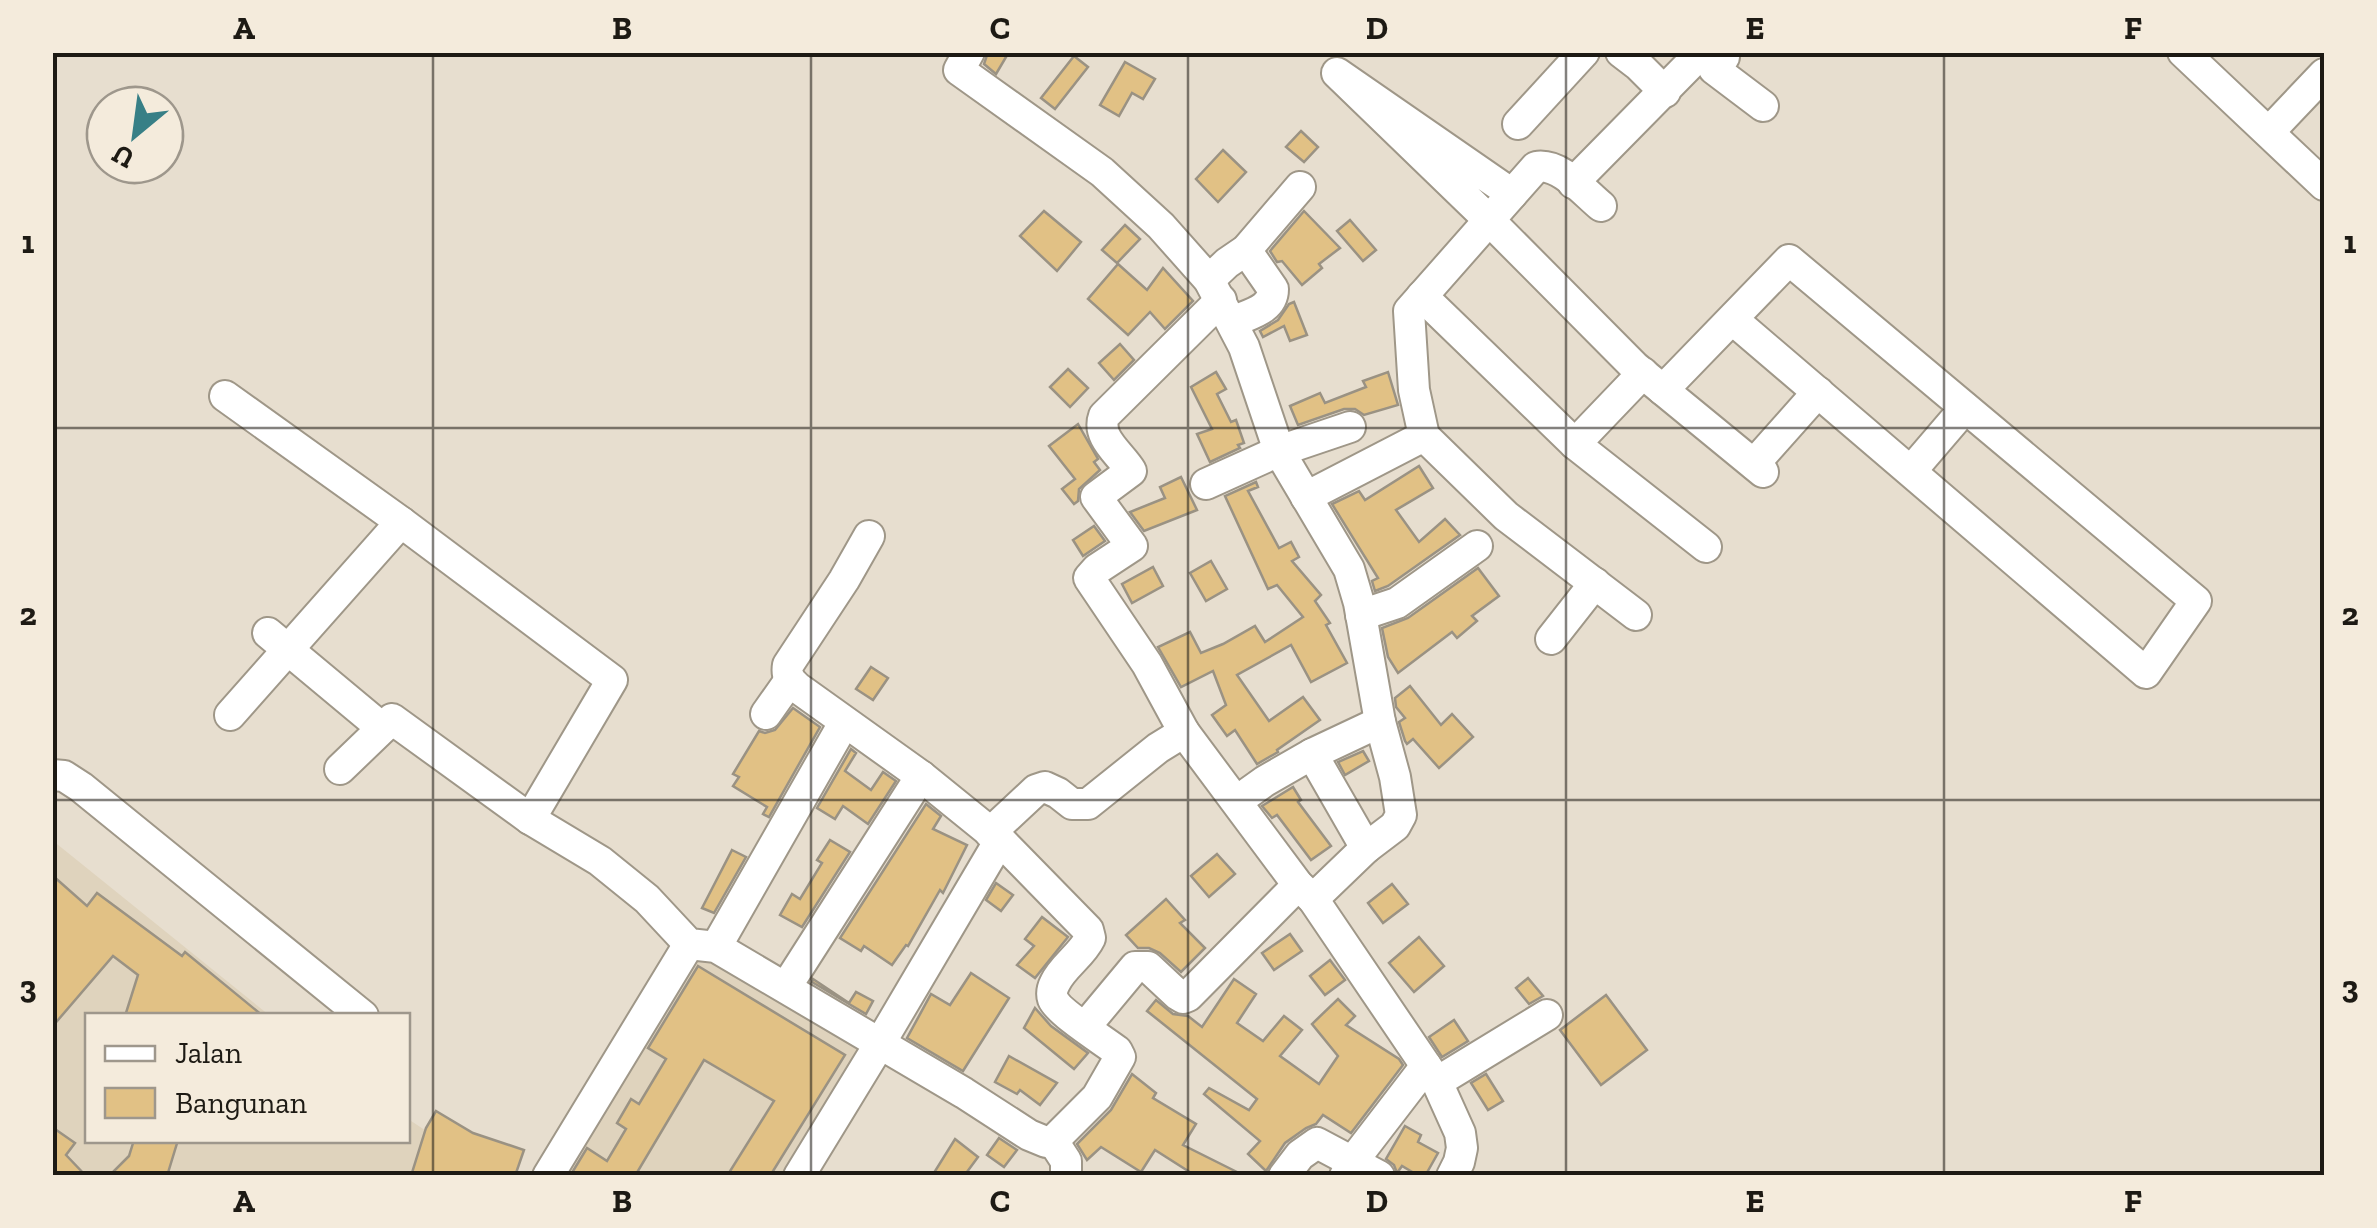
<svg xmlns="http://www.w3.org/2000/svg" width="2377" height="1228" viewBox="0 0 2377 1228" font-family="'Zilla Slab',serif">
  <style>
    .built { fill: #dfd3bd }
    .building { fill: #e1c185; stroke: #9a9283; stroke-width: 2.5 }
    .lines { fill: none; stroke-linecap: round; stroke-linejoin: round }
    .minor-casing { stroke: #9f9788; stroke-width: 34 }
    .minor { stroke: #fff; stroke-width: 30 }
    .grid { fill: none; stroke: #1d1a14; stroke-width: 2.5; stroke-opacity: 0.55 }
    .neatline { fill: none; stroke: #1d1a14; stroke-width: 4 }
    .grid-label { font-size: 32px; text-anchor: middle; font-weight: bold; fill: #1d1a14 }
  </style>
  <rect width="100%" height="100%" fill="#e7decf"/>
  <g class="built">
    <polygon points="52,840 269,1015 88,1016 88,1140 408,1140 408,1119 463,1155 457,1175 53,1175"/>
    <polygon points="693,951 866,1047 786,1175 560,1176"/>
  </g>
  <g class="building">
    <polygon points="988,52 1009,52 996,74 984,64"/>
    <polygon points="1074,56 1088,67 1055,109 1041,98"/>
    <polygon points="1125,62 1155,79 1143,99 1132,93 1119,116 1100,105"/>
    <polygon points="1301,131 1318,147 1304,162 1286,147"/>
    <polygon points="1223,150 1246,172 1218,202 1196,179"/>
    <polygon points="1044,211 1081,242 1057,271 1020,236"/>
    <polygon points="1304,211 1340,248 1319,264 1322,268 1302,285 1282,261 1277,262 1270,251"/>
    <polygon points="1350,220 1376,250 1363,261 1337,231"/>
    <polygon points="1125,225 1140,239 1117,263 1102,250"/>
    <polygon points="1118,264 1147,290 1163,268 1193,301 1165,329 1150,312 1128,335 1088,299"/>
    <polygon points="1294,302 1307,335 1290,341 1284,326 1263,337 1260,331 1278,320 1289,304"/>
    <polygon points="1120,344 1134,360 1114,380 1099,363"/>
    <polygon points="1068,369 1088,388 1070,407 1050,387"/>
    <polygon points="1216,372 1226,389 1217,394 1231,422 1236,420 1244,443 1238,445 1240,448 1210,462 1197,434 1212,429 1191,387"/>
    <polygon points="1388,372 1398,405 1364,415 1355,409 1344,409 1298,425 1290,406 1320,393 1325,403 1366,387 1363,381"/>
    <polygon points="1078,424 1098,459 1094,462 1100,470 1079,489 1078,501 1074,504 1062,489 1075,479 1049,446"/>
    <polygon points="1419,466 1433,488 1396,510 1419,542 1445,519 1460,535 1388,586 1375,591 1372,581 1378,578 1332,504 1359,491 1365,500"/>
    <polygon points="1181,477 1197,510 1144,531 1130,512 1165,498 1160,487"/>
    <polygon points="1256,482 1258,487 1248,491 1279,548 1291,542 1299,557 1292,561 1321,595 1315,601 1330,623 1326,625 1347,663 1311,682 1291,645 1237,675 1269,721 1303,697 1320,720 1277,750 1278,752 1257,764 1235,730 1227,736 1212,715 1226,705 1213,671 1181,687 1158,647 1190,632 1201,653 1223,644 1255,626 1265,642 1303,617 1277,585 1268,589 1225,496"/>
    <polygon points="1094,526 1105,541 1083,556 1073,540"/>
    <polygon points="1211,561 1227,589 1206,601 1190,573"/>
    <polygon points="1153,567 1163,586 1132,603 1122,584"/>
    <polygon points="1478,568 1499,596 1472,616 1477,621 1457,638 1452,632 1398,673 1388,657 1382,628 1408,618"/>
    <polygon points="871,667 888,678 873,700 856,689"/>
    <polygon points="1410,686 1441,725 1452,714 1473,737 1439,768 1413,739 1407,744 1405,741 1399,722 1405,718 1396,707 1395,698"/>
    <polygon points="793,708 820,727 769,817 763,814 767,807 733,786 739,777 733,774 759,731 765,733 775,730"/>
    <polygon points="851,749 856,753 845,771 871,790 883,772 896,781 868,824 843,806 835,819 817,808"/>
    <polygon points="1363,751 1369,761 1345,775 1338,762"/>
    <polygon points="1293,787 1301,800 1298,802 1331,846 1311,860 1277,815 1272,818 1262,806"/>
    <polygon points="926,804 941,816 933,829 967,845 943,893 940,890 908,946 906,945 892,965 864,946 861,951 840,938"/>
    <polygon points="830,840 850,852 802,927 780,915 792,894 800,899 822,863 817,860"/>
    <polygon points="732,850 746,857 714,913 702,908"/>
    <polygon points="1217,854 1235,874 1209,897 1191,876"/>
    <polygon points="52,875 87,906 97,893 182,956 185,952 263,1016 125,1016 138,975 113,956 52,1027"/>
    <polygon points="996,883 1013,895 1001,911 986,900"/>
    <polygon points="1392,884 1408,904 1383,923 1368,903"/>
    <polygon points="1166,899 1185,920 1180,923 1205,948 1181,972 1160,953 1149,948 1138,948 1126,935"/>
    <polygon points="1042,917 1068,937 1035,978 1017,965 1034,946 1025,939"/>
    <polygon points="1290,934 1302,951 1274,970 1262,953"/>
    <polygon points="1419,937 1444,966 1414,992 1389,963"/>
    <polygon points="1330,960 1345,980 1325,995 1310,976"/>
    <polygon points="698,966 845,1055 770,1176 727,1176 774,1101 704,1060 635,1176 570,1176 587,1148 607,1161 626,1129 617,1123 631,1099 639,1104 666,1059 648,1048"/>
    <polygon points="971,973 1009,998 963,1071 907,1038 931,994 950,1005"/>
    <polygon points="1528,978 1543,996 1529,1004 1516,988"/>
    <polygon points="813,979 849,1003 856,992 873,1001 866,1014 812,982"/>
    <polygon points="1234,979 1256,994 1237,1023 1263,1041 1284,1016 1302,1030 1280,1056 1319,1084 1338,1056 1312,1024 1338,999 1355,1016 1346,1025 1399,1059 1403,1065 1351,1133 1323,1115 1316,1124 1306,1128 1285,1143 1266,1171 1248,1154 1260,1141 1204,1094 1209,1088 1249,1110 1257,1099 1147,1011 1156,1000 1173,1014 1188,1016 1202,1027"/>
    <polygon points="1606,995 1647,1050 1601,1085 1560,1030"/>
    <polygon points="1035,1008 1051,1026 1088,1053 1074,1069 1024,1028"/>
    <polygon points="1454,1020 1468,1041 1442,1057 1429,1037"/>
    <polygon points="1009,1056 1057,1083 1040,1105 1020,1090 1017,1094 995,1082"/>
    <polygon points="1132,1074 1156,1093 1153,1098 1196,1124 1183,1145 1245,1176 1196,1176 1155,1150 1141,1172 1101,1147 1087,1160 1077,1144 1111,1110"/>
    <polygon points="1486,1074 1503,1101 1488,1110 1471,1083"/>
    <polygon points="436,1111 473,1133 524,1150 515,1176 411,1176 426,1128"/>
    <polygon points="1405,1126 1421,1135 1418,1142 1438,1153 1425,1176 1419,1176 1402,1166 1397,1173 1394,1165 1386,1159"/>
    <polygon points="52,1127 75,1143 66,1155 86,1176 52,1176"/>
    <polygon points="999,1138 1017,1150 1004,1167 987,1155"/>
    <polygon points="955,1139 978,1157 964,1176 932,1176"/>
    <polygon points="134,1140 178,1140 167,1176 109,1176 129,1156"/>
  </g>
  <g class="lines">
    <defs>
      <g id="minor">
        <polyline points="969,52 959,70 1102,172 1161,226 1209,280 1244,347 1279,451 1349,569 1359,603 1380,722 1395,777 1401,815 1395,826 1366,848 1313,899 1437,1082 1460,1133 1462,1148 1459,1162 1452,1176"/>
        <polyline points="1621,52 1638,65 1665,92"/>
        <polyline points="1717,52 1724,57 1714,69 1763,106"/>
        <polyline points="2183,52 2324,185"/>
        <polyline points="1518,124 1584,52"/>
        <polyline points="2269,132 2324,74"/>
        <polyline points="1573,183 1702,52"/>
        <polyline points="1512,194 1337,73 1489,220 1635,367 1763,472"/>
        <polyline points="1209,280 1227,263 1246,250 1300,187"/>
        <polyline points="1422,296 1575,444 1706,547"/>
        <path d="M 1232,322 C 1249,314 1273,310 1273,289 L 1246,250"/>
        <polyline points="1663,390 1789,260 2196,601 2146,673 1732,319"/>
        <polyline points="225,396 401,522 612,680 530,819"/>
        <polyline points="1424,436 1506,516 1636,615"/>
        <polyline points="1575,444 1643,373"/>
        <polyline points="1754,464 1818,392"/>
        <polyline points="1911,471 1965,408"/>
        <polyline points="1206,484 1279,451 1350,427"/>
        <path d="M 1306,497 L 1424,436 L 1414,390 L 1409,311 L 1536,167 C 1560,163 1583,191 1601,206"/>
        <polyline points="1361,615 1397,603 1477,546"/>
        <polyline points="268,633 382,728"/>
        <polyline points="1551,639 1595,583"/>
        <polyline points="766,714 790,680"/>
        <polyline points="230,715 401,522"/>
        <path d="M 1184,732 L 1147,664 L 1089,578 L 1097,569 L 1132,546 L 1096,497 L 1131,471 C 1120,453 1096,438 1104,416 L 1221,300"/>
        <polyline points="1312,754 1380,722"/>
        <path d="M 340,769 L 392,719 L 530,819 L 600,861 L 647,899 L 689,944 L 716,947 L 964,1093 L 1029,1135 L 1046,1142 L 1053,1141 L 1097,1097 L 1120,1057 L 1117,1051 C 1104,1041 1058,1012 1053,999 C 1051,993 1052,989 1055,983 C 1063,966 1082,955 1090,938 L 1088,930 L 1000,840 L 921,776 L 798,688 C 790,681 786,676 788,665 L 844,580 L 869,536"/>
        <polyline points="52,775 64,776 81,787 363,1016"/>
        <polyline points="1237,801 1265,781 1312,754 1366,848"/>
        <polyline points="990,833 1036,790 1045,787 1058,793 1072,804 1088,804 1158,748 1184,732 1298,885 1313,899"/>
        <polyline points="716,947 844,723"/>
        <polyline points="786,987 921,776"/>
        <polyline points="1085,1027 1135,967 1148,967 1178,995 1183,998 1188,996 1298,885"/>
        <polyline points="1437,1082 1547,1015"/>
        <polyline points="1053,1141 1066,1161 1066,1176"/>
        <polyline points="548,1176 689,944"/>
        <polyline points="799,1176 879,1045 1000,840"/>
        <polyline points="1284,1176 1300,1155 1317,1143 1379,1176"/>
        <polyline points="1345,1176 1353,1161 1426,1066"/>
      </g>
    </defs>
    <use href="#minor" class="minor-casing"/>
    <use href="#minor" class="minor"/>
  </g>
  <path class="grid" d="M 433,52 L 433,1176M 811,52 L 811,1176M 1188,52 L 1188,1176M 1566,52 L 1566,1176M 1944,52 L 1944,1176M 52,428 L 2324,428M 52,800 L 2324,800"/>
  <rect width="2377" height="1228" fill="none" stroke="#f4ebdc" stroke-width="110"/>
  <rect x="85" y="1013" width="325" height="130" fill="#f4ebdc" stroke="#9e978c" stroke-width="2.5"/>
  <rect x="105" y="1046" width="50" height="15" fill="#ffffff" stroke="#9e978c" stroke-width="2.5"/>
  <text x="175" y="1063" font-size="30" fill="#1d1a14">Jalan</text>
  <rect x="105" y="1088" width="50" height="30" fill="#e1c185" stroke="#9e978c" stroke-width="2.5"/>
  <text x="175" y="1113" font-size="30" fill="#1d1a14">Bangunan</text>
  <g transform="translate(135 135) rotate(209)"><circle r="48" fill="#f4ebdc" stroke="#9e978c" stroke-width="2.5"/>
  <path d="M0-8L18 38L0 25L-18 38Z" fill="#377f86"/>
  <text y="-15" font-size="28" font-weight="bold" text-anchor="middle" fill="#1d1a14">U</text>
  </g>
  <rect x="55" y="55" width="2267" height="1118" class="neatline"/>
  <g class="grid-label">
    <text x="244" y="39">A</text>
    <text x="622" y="39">B</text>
    <text x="1000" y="39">C</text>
    <text x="1377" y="39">D</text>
    <text x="1755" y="39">E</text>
    <text x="2133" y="39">F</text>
    <text x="28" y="253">1</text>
    <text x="2350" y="253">1</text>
    <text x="28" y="625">2</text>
    <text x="2350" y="625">2</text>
    <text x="28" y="998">3</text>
    <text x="2350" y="998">3</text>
    <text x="244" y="1212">A</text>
    <text x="622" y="1212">B</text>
    <text x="1000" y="1212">C</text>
    <text x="1377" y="1212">D</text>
    <text x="1755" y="1212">E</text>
    <text x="2133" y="1212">F</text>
  </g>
</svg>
